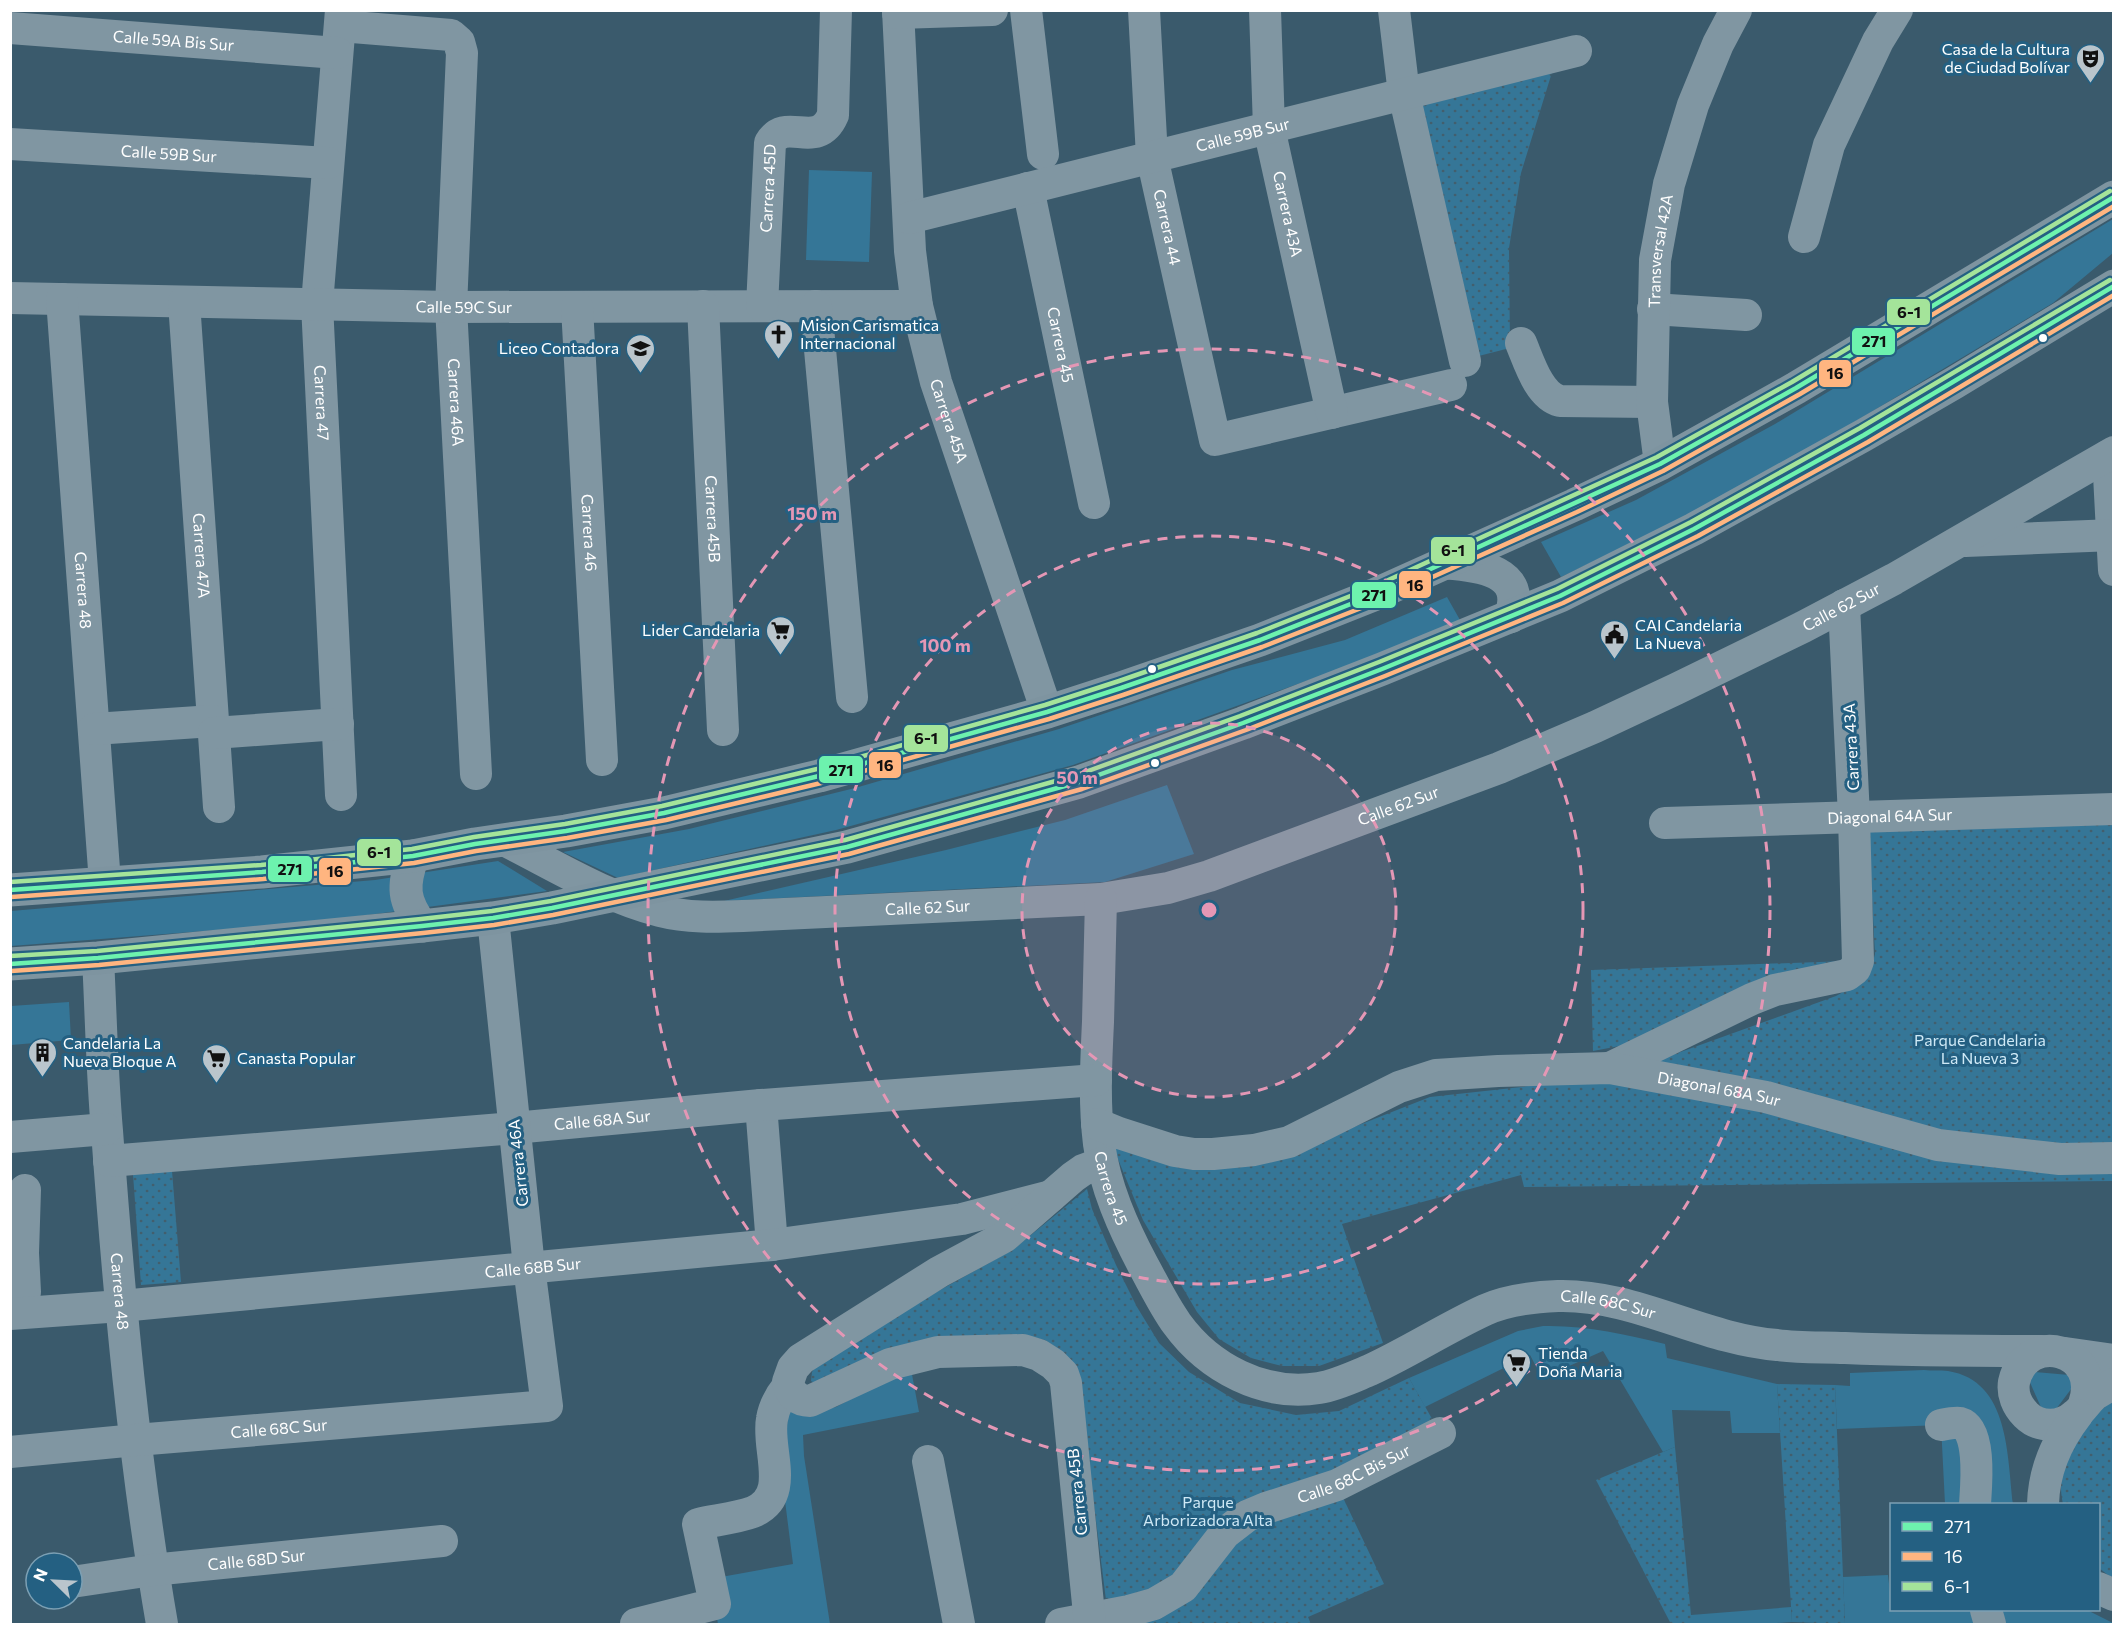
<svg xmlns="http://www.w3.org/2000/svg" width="2124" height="1635" viewBox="0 0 2124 1635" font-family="Commissioner,sans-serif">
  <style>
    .green { fill: #357697 }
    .park { fill: url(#park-dots) }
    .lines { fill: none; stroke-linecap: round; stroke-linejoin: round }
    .minor { stroke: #8096a2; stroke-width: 32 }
    .major { stroke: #7e94a0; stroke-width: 33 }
    .bus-1-casing { stroke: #246082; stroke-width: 9 }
    .bus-2-casing { stroke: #246082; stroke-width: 9 }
    .bus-3-casing { stroke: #246082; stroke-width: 9 }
    .bus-1 { stroke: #6df2ae; stroke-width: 4.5 }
    .bus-2 { stroke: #ffb580; stroke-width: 4.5 }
    .bus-3 { stroke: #a4e49a; stroke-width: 4.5 }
    .ring { fill: none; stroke: #e497b5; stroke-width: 3; stroke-dasharray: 10 8 }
    .bus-dot { fill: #fff; stroke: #246082; stroke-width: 2 }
    .labels { text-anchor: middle; stroke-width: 6; stroke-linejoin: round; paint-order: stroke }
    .street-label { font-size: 16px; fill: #fff; stroke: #246082 }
    .poi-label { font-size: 16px; fill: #fff; stroke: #246082; text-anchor: start }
    .park-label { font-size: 16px; fill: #cfe9f6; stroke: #246082 }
    .centre { fill: #e497b5; stroke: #246082; stroke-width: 3 }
    .ring-label { font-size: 18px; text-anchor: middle; font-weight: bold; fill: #e497b5; stroke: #246082; stroke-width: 6; stroke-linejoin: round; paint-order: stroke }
    .line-badge { stroke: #246082; stroke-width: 2 }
    .pale-badge-label { font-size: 16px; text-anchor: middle; font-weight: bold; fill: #111 }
  </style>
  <defs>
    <pattern id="park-dots" width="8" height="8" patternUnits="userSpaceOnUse" patternTransform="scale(1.5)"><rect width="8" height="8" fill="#357697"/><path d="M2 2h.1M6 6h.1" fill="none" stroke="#425f6e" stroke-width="1.8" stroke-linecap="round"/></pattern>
  </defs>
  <rect width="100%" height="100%" fill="#3a5a6c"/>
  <g class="green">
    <polygon points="809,170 872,172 869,262 806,260"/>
    <polygon points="2113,219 2113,253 2053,303 1796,457 1661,529 1561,577 1541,542 1636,500 1775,424"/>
    <polygon points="1447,597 1460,620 1345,667 1073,765 836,830 618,878 563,852 689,829 855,788 1059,729 1232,670 1345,640"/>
    <polygon points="1167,785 1194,854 1105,882 724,901 946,850 1065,820"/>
    <polygon points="498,861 547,891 308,923 11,946 11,911 375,880"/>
    <polygon points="69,1002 71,1040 11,1045 11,1006"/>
    <path d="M 1543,1326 C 1585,1325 1624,1334 1665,1344 L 1667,1358 L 1777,1384 L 1780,1433 L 1732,1433 L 1730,1411 L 1672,1410 L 1675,1447 L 1663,1452 L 1603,1351 L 1542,1378 L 1530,1355 L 1425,1407 L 1409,1378 L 1518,1331 Z"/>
    <polygon points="911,1369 919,1412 803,1435 804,1456 830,1624 718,1624 710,1579 793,1564 783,1485 788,1412 814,1412 836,1407 889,1378"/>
    <path d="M 1924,1370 C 1932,1371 1940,1370 1948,1371 C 2010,1381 2007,1456 2013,1504 L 1945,1504 L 1941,1425 L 1837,1429 L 1835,1385 L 1850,1386 L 1850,1373 Z"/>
    <polygon points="2025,1371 2081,1376 2047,1421"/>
    <polygon points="1888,1575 1892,1610 2087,1610 2113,1623 2113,1624 1845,1624 1843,1577"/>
    <polygon points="1791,1607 1792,1622 1762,1624 1691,1624 1691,1615"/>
  </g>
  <g class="park">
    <polygon points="1553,69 1521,173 1509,248 1510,348 1455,362 1395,111"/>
    <path d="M 2113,816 L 2113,1181 L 1524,1187 L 1521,1175 L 1342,1224 L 1383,1343 L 1319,1366 L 1282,1366 L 1251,1358 L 1219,1339 L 1197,1312 L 1143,1220 L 1113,1147 L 1336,1134 L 1430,1097 L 1611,1077 L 1836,996 C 1859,983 1869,981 1875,954 L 1868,822 Z"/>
    <polygon points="1847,961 1630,1044 1593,1051 1591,970"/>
    <polygon points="172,1171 181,1282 141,1285 133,1174"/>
    <polygon points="1087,1189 1092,1209 1116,1265 1137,1307 1159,1343 1189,1372 1240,1403 1296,1415 1339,1411 1409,1378 1440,1433 1337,1485 1384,1584 1308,1617 1311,1624 1109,1624 1086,1441 1060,1350 1045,1340 1027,1336 818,1385 811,1381 812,1372 817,1365 879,1324 1014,1249"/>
    <polygon points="1777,1384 1835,1385 1845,1624 1792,1622"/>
    <path d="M 2113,1396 L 2113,1579 L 2099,1568 L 2098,1504 L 2063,1504 C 2058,1481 2061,1452 2076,1432 C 2085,1418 2101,1407 2113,1396 Z"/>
    <polygon points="1675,1447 1691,1615 1691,1624 1671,1624 1596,1480"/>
  </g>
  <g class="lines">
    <g class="minor">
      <path id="s1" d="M 341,10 L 317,304 L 341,795"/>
      <path id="s2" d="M 898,10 L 910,251 L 917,306 L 936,382 L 1047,712"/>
      <polyline points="1026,10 1043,154"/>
      <path id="s3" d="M 1144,10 L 1152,157 L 1215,440 L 1451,385"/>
      <path id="s4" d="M 1265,10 L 1269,128 L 1332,413"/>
      <polyline points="1394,10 1404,94 1465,361"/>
      <polyline points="898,13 992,10"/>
      <path id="s5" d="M 340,26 L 451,35 L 459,42 L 462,53 L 451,307 L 476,774"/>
      <path id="s6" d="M 10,28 L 337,53"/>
      <path id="s7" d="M 10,144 L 328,163"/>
      <path id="s8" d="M 1028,188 L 1094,503"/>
      <path id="s9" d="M 909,218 L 1576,51"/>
      <polyline points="1804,237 1829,145 1878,41 1897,10"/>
      <path id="s10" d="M 10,298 L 451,307 L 917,306"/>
      <path id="s11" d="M 62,299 L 105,883"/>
      <path id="s12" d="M 184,302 L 219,807"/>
      <path id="s13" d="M 703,306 L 723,730"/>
      <path id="s14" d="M 762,306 L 770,143 C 786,115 817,152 833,115 L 836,10"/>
      <polyline points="816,306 852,697"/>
      <path id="s15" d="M 577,307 L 602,760"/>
      <polyline points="1653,309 1746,315"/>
      <path d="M 1521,343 C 1529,362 1539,396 1560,401 L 1652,402"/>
      <polyline points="2108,456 2114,570"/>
      <path id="s16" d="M 1660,464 L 1652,402 L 1655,260 L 1669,184 L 1693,105 L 1718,44 L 1736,10"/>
      <polyline points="1965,541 2114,535"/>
      <polyline points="94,729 213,721"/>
      <polyline points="214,733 338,724"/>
      <path id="s17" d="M 1665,823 L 2114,809"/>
      <path id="s18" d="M 504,840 C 554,865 605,897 660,911 C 687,918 716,917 743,916 L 1101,899 L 1168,888 L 1209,876 L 1499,768 L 1595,727 L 1676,689 L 1803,627 L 1894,579 L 2114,452"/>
      <path id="s19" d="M 1101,899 C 1100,940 1099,981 1098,1022 C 1096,1063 1094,1104 1099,1144 C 1105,1187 1123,1227 1143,1265 C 1154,1285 1164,1306 1177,1324 C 1209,1368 1264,1397 1319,1388 C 1337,1385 1353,1377 1370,1370 C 1409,1352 1446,1328 1485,1310 C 1507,1300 1534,1297 1558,1296 C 1634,1294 1702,1339 1777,1345 C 1799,1348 1822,1347 1845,1348 C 1911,1351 1976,1351 2042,1351"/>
      <path id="s20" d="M 98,958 C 101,1016 102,1074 107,1131 C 119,1296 134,1462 162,1624"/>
      <polyline points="1610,1068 1752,999 1775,990 1847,975 1855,969 1858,961 1854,817 1844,605"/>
      <polyline points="761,1105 772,1245"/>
      <path id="s21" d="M 1097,1124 L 1119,1133 L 1175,1151 L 1194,1154 L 1213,1154 L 1254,1150 L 1289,1142 L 1399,1087 L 1436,1075 L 1498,1071 L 1610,1068 L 1766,1097 L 1938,1145 L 2060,1159 L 2114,1158"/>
      <polyline points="10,1137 106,1129"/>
      <path id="s22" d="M 109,1161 L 514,1128 L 761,1105 L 1096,1080"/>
      <polyline points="25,1190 23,1253 25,1292"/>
      <path id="s23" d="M 10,1314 L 121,1306 L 772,1245 L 962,1219 L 1051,1196"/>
      <polyline points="2065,1353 2114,1360"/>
      <path d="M 2084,1404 C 2103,1349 2026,1329 2014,1382 C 2012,1394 2017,1406 2026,1415 C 2039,1428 2061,1428 2075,1415 C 2082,1410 2087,1401 2094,1395 C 2100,1391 2107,1387 2114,1384"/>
      <path d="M 1941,1425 C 1946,1424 1955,1422 1960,1423 C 1982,1429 1976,1488 1975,1504"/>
      <path id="s24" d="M 10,1452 L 136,1440 L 547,1406 L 529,1267 L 493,918"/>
      <polyline points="928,1461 959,1624"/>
      <path d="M 2043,1504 C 2044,1470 2056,1442 2077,1415"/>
      <path id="s25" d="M 72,1582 L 152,1570 L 442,1541"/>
      <polyline points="2098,1588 2114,1595"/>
      <polyline points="1986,1610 1990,1624"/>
      <path d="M 636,1624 L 715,1604 L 698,1524 C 716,1520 737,1518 753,1512 C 792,1496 766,1449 772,1419 C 774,1406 780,1396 788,1386"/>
      <path id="s26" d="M 1061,1624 L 1129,1611 L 1154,1604 L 1183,1587 L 1225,1533 L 1247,1516 L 1266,1508 L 1337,1485 L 1440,1433"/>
      <path d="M 1090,1624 L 1066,1383 L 1063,1374 L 1053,1364 L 1039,1355 L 1023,1350 L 938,1352 L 890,1364 L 810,1401 C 798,1401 790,1394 788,1382 L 793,1368 L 801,1359 L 939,1272 L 1004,1237 L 1073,1177 L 1083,1170 L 1102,1163"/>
    </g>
    <g class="major">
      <path d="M 1446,563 C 1478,565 1528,571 1510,617"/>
      <path d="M 413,856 C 402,886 403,901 422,926"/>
      <polyline points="10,890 262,872 413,856 475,844 566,831 664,813 819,776 1047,712 1121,688 1260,640 1376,594 1574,505 1660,464 1796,388 2114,197"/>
      <polyline points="10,964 98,958 422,926 493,918 552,908 847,847 1079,782 1243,723 1382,669 1560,596 1694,529 1864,435 1954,383 2114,286"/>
    </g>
    <defs>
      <g id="bus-1">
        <polyline points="10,890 262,872 413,856 475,844 566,831 664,813 819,776 1047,712 1121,688 1260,640 1376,594 1660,464 1796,388 2114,197"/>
        <polyline points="10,964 98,958 422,926 493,918 552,908 847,847 1079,782 1243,723 1382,669 1560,596 1694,529 1864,435 2114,286"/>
      </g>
      <g id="bus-2">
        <polyline points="11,897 263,879 414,863 476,851 567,838 666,820 821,783 1049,719 1123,695 1262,647 1379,601 1577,512 1663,471 1800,394 2114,206"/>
        <polyline points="11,971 99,965 423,933 494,925 553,915 849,854 1082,789 1246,730 1385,676 1563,603 1698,536 1868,442 2114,295"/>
      </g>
      <g id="bus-3">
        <polyline points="10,882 261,865 412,849 474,837 565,824 662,806 817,769 1045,705 1119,681 1257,633 1373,587 1657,457 1792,382 2110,191"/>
        <polyline points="10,956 97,951 421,919 492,911 551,901 845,840 1077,775 1240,716 1379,662 1557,589 1691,522 1860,428 2110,280"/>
      </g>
    </defs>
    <use href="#bus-1" class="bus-1-casing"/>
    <use href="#bus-2" class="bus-2-casing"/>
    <use href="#bus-3" class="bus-3-casing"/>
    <use href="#bus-1" class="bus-1"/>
    <use href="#bus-2" class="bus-2"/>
    <use href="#bus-3" class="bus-3"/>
  </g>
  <circle cx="1209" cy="910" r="187" fill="#e497b5" fill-opacity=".12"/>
  <g class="ring">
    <circle cx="1209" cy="910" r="187"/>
    <circle cx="1209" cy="910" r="374"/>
    <circle cx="1209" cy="910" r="561"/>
  </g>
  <defs>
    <symbol id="theatre-pin" viewBox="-11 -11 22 30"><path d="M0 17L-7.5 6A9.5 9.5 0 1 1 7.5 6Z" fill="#bac5cc" stroke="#246082"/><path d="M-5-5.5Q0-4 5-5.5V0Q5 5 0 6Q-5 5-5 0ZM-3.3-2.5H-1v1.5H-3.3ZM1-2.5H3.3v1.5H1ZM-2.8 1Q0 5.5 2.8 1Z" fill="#111"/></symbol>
    <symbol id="church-pin" viewBox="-11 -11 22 30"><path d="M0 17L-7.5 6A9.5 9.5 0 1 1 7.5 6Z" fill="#bac5cc" stroke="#246082"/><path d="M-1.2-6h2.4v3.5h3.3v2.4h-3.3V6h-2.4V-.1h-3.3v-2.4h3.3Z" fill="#111"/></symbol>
    <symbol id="school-pin" viewBox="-11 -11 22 30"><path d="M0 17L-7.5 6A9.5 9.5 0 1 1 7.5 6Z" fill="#bac5cc" stroke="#246082"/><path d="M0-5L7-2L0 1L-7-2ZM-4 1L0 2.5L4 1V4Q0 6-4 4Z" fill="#111"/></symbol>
    <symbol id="supermarket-pin" viewBox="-11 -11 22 30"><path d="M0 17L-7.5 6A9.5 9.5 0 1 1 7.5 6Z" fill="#bac5cc" stroke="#246082"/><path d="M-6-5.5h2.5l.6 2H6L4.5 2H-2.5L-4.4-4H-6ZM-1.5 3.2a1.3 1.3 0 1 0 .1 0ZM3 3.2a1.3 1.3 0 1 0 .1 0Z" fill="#111"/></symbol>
    <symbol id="civic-pin" viewBox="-11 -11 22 30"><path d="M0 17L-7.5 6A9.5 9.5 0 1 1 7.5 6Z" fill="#bac5cc" stroke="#246082"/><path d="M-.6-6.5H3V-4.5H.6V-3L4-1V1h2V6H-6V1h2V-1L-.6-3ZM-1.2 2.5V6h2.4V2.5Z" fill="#111"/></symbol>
    <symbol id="building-pin" viewBox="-11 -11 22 30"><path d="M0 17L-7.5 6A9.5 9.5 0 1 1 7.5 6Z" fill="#bac5cc" stroke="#246082"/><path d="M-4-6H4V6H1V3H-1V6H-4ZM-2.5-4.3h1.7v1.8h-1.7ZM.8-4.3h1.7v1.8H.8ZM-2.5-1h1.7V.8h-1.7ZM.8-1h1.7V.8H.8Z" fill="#111"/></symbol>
  </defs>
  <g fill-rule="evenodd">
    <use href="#theatre-pin" x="2074" y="42" width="33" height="45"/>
    <use href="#church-pin" x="762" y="318" width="33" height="45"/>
    <use href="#school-pin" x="624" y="332" width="33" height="45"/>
    <use href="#supermarket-pin" x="764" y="614" width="33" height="45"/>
    <use href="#civic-pin" x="1598" y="618" width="33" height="45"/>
    <use href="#building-pin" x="26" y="1036" width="33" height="45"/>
    <use href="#supermarket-pin" x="200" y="1042" width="33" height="45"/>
    <use href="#supermarket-pin" x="1500" y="1346" width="33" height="45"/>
  </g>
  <g class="bus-dot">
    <circle cx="2043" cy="338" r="5"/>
    <circle cx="1152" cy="669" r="5"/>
    <circle cx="1155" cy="763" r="5"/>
  </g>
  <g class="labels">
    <g class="street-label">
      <text dy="6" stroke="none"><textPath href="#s6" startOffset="164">Calle 59A Bis Sur</textPath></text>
      <text dy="6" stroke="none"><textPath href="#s9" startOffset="344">Calle 59B Sur</textPath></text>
      <text dy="6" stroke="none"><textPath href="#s7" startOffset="159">Calle 59B Sur</textPath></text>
      <text dy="6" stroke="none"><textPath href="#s14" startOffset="118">Carrera 45D</textPath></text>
      <text dy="6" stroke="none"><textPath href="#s4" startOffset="206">Carrera 43A</textPath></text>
      <text dy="6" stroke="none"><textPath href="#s3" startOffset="219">Carrera 44</textPath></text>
      <text dy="6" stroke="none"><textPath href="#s16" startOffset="214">Transversal 42A</textPath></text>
      <text dy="6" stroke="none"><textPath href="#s10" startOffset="454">Calle 59C Sur</textPath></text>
      <text dy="6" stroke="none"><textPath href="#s8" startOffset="160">Carrera 45</textPath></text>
      <text dy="6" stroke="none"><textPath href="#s1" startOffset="394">Carrera 47</textPath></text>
      <text dy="6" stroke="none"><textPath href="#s5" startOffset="483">Carrera 46A</textPath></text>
      <text dy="6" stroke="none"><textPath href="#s2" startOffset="416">Carrera 45A</textPath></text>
      <text dy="6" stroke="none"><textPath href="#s13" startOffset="213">Carrera 45B</textPath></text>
      <text dy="6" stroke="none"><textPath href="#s15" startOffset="226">Carrera 46</textPath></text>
      <text dy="6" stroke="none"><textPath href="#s12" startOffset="254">Carrera 47A</textPath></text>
      <text dy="6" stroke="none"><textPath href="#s11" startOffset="292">Carrera 48</textPath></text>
      <text dy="6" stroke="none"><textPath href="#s18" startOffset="1412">Calle 62 Sur</textPath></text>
      <text transform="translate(1851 747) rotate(-93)" y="6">Carrera 43A</text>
      <text dy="6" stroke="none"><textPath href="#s18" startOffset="926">Calle 62 Sur</textPath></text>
      <text dy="6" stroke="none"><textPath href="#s17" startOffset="225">Diagonal 64A Sur</textPath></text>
      <text dy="6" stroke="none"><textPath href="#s18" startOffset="440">Calle 62 Sur</textPath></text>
      <text dy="6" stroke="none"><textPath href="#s21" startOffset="645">Diagonal 68A Sur</textPath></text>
      <text dy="6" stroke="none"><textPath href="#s22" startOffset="495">Calle 68A Sur</textPath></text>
      <text transform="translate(518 1163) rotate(-96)" y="6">Carrera 46A</text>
      <text dy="6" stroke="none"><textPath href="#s19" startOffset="291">Carrera 45</textPath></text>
      <text dy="6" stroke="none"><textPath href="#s23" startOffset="525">Calle 68B Sur</textPath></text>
      <text dy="6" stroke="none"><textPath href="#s20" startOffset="334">Carrera 48</textPath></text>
      <text dy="6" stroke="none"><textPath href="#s19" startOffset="916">Calle 68C Sur</textPath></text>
      <text dy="6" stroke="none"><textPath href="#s24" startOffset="270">Calle 68C Sur</textPath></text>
      <text dy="6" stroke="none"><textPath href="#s26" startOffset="340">Calle 68C Bis Sur</textPath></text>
      <text transform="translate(1077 1492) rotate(-96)" y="6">Carrera 45B</text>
      <text dy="6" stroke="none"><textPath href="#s25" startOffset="186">Calle 68D Sur</textPath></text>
    </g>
    <g class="poi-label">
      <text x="2070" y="55" text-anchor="end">Casa de la Cultura<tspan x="2070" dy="18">de Ciudad Bolívar</tspan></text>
      <text x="800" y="331">Mision Carismatica<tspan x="800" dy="18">Internacional</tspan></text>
      <text x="619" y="354" text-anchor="end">Liceo Contadora</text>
      <text x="1635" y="631">CAI Candelaria<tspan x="1635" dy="18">La Nueva</tspan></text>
      <text x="760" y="636" text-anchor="end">Lider Candelaria</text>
      <text x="63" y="1049">Candelaria La<tspan x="63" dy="18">Nueva Bloque A</tspan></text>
      <text x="237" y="1064">Canasta Popular</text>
      <text x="1538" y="1359">Tienda<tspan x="1538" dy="18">Doña Maria</tspan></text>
    </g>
    <g class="park-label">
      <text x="1980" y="1046">Parque Candelaria<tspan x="1980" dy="18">La Nueva 3</tspan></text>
      <text x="1208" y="1508">Parque<tspan x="1208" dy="18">Arborizadora Alta</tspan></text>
    </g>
  </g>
  <circle cx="1209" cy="910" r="9" class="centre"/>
  <g class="ring-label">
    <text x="812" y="520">150 m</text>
    <text x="945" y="652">100 m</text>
    <text x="1077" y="784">50 m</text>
  </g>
  <g class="line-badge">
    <rect x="1886" y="298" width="45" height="28" rx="6" fill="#a4e49a"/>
    <rect x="1851" y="327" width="45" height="29" rx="6" fill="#6df2ae"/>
    <rect x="1818" y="359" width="34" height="29" rx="6" fill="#ffb580"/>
    <rect x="1430" y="536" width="46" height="29" rx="6" fill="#a4e49a"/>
    <rect x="1398" y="570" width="34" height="29" rx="6" fill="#ffb580"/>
    <rect x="1351" y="581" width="46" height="28" rx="6" fill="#6df2ae"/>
    <rect x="903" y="724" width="46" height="29" rx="6" fill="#a4e49a"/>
    <rect x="868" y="751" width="34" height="28" rx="6" fill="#ffb580"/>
    <rect x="818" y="755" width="46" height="29" rx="6" fill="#6df2ae"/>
    <rect x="356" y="838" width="46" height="29" rx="6" fill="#a4e49a"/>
    <rect x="267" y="855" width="46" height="28" rx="6" fill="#6df2ae"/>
    <rect x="318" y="857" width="34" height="29" rx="6" fill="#ffb580"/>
  </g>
  <g class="pale-badge-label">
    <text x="1909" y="318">6-1</text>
    <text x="1874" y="347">271</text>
    <text x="1835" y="379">16</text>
    <text x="1453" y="556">6-1</text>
    <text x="1415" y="591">16</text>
    <text x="1374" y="601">271</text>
    <text x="926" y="744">6-1</text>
    <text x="885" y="771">16</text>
    <text x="841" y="776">271</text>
    <text x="379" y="858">6-1</text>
    <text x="290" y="875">271</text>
    <text x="335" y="877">16</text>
  </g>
  <rect width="2124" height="1635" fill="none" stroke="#ffffff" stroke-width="24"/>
  <rect x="1890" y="1503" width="210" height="108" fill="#246082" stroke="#7ca0b4" stroke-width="1.5"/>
  <rect x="1902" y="1522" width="30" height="9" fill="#6df2ae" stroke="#7ca0b4" stroke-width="1.5"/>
  <text x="1944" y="1533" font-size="18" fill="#ffffff">271</text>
  <rect x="1902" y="1552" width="30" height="9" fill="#ffb580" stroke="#7ca0b4" stroke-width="1.5"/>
  <text x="1944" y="1563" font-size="18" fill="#ffffff">16</text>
  <rect x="1902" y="1582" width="30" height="9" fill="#a4e49a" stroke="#7ca0b4" stroke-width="1.5"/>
  <text x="1944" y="1593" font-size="18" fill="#ffffff">6-1</text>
  <g transform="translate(54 1581) rotate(294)"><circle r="28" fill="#246082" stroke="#7ca0b4" stroke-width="1.5"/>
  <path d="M0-4.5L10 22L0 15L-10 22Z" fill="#bac5cc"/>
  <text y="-9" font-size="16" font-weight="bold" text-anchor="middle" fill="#ffffff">N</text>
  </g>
</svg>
